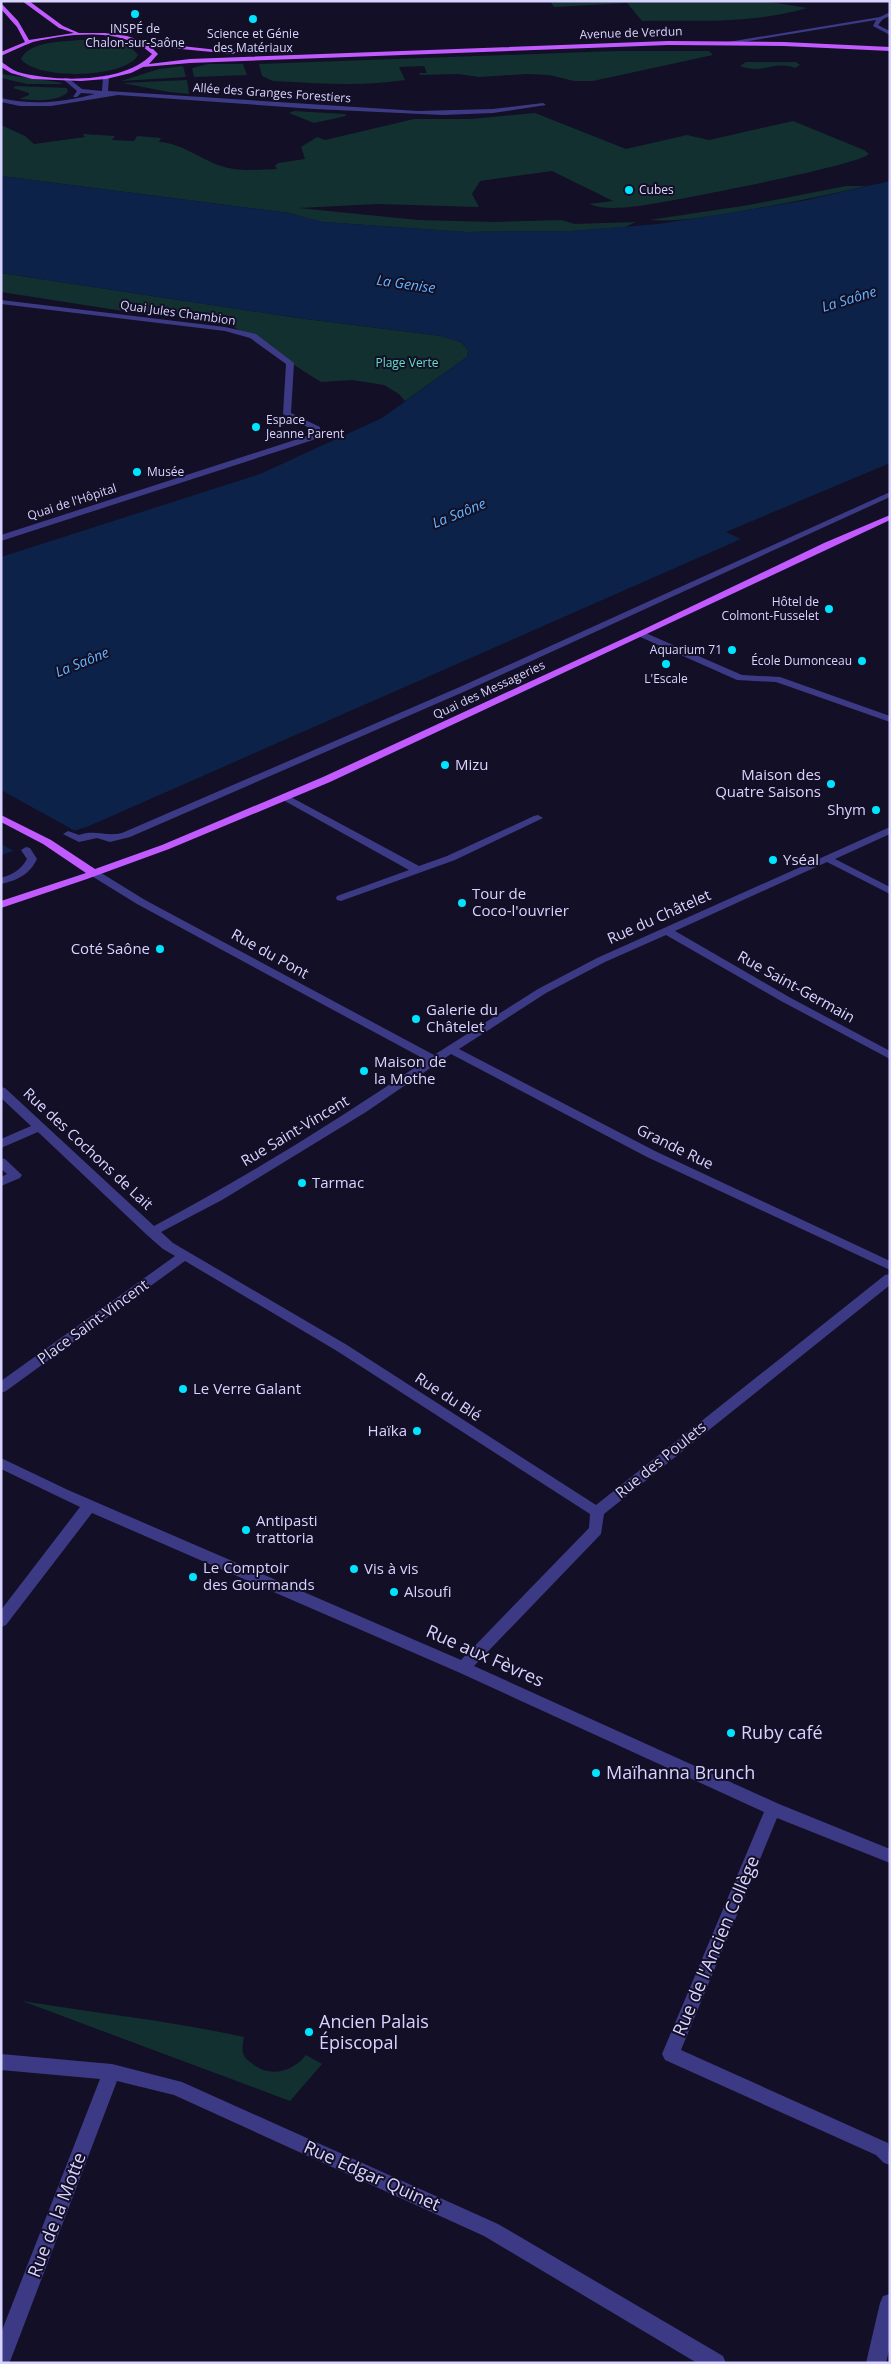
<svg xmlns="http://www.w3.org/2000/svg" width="891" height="2364" viewBox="0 0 891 2364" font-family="'Open Sans',sans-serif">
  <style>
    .green { fill: #12302f }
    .water { fill: #0c2248 }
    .pier { fill: #130f26 }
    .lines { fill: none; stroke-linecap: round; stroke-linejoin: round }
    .minor { fill: #3d3a85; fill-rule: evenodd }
    .major { fill: #c25bff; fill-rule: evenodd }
    .poi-dot { fill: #00e5ff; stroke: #130f26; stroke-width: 2 }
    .labels { text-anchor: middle; stroke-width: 4; stroke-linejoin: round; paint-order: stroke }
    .far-poi-label { font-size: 12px; fill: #d9d4ff; stroke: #130f26 }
    .far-street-label { font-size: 12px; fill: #d9d4ff; stroke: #130f26 }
    .far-park-label { font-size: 12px; fill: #5fe0c0; stroke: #130f26 }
    .far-water-label { font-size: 14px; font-style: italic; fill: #62b6ff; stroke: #130f26 }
    .poi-label { font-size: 15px; fill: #d9d4ff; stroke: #130f26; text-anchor: start }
    .street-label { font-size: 15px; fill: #d9d4ff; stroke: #130f26 }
    .near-street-label { font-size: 18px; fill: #d9d4ff; stroke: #130f26 }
    .near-poi-label { font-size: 18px; fill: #d9d4ff; stroke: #130f26; text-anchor: start }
  </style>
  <rect width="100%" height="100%" fill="#130f26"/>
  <g class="green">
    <path d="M 550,1 L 765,1 L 807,8 C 753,24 697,20 642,21 L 627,3 L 554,7 Z"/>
    <path d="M 79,40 C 96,40 127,38 138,55 C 125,79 36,80 21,59 C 30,41 61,42 79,40 Z"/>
    <path d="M 616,51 L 709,51 L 713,55 L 593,81 L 574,81 L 549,75 L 527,74 L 479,77 L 458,74 L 420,75 L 419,73 L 427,73 L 424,66 L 399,67 L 405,80 C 361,87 317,83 273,81 L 262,76 L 259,64 Z"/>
    <path d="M 746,62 L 796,62 L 800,65 L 795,68 C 773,60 764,75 740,66 Z"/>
    <polygon points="208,64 243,64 247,75 194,77 192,68"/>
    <polygon points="183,66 186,77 121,81 159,69"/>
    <polygon points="1,74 58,82 63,84 27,84 1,78"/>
    <polygon points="187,80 189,94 169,92 122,83"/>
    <path d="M 16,86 L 67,88 L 68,92 C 56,103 34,100 19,99 L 29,95 L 29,93 L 13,88 Z"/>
    <polygon points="294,111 345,114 346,116 314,123 289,113"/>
    <path d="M 535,113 L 626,149 L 687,135 L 709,140 L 793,121 L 864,150 L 869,154 C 861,165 664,203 638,206 C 621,208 605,210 589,204 L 613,201 L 552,171 L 480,181 L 472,194 L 479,207 L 377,204 L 299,208 L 418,220 L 495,222 L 561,220 L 575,224 L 636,222 L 625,227 L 572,231 L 466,232 L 322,222 L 289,213 L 1,176 L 1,125 L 25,136 L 34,144 L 85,137 L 83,134 L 115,136 L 112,140 L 134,141 L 137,136 L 161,138 L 159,142 C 180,143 198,157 218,165 C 237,172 256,170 277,169 L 275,166 L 278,163 L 305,159 L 301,147 L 317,137 L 325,140 L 414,119 L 470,119 Z"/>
    <path d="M 846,186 L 867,186 C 828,195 788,203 747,210 C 715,216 681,222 649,220 L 749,205 Z"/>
    <polygon points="1,273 298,318 441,336 461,342 468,350 467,357 405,401 399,394 384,385 352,380 321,382 213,314 123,311 1,292"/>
    <path d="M 22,2001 C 96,2013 171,2021 244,2037 C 243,2042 242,2049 243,2053 C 245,2059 249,2061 254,2065 C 272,2078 293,2071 306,2055 L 322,2064 L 290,2101 Z"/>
  </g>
  <polygon class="water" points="1,176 289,213 323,222 466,232 572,231 658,224 729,213 802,201 890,181 890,463 726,532 741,539 89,826 1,855 1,557 260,474 382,418 467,357 468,350 461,342 441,336 298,318 1,273"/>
  <polygon class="pier" points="1,790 77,832 86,830 17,853 1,844"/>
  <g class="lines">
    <g class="minor">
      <polygon points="890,12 890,16 883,19 878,25 890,31 890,35 873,26 876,20 731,44 728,42 880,17"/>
      <path d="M 106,75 L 109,77 L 108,91 L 418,111 L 493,109 L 543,103 L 546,105 L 493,113 L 443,115 L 314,109 L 118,95 L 51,106 L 20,106 L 1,102 L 1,98 C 33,106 64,102 95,94 L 81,93 L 77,97 L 73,97 L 77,91 L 64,80 L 64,78 L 68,78 L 82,89 L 102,91 L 103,77 Z"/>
      <polygon points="1,300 225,327 256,334 294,363 291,413 320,427 320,435 313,440 1,541 1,535 307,436 312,434 313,430 283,414 286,364 250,338 225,331 1,304"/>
      <path d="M 890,492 L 890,497 L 468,690 L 130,837 L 110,842 L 97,838 L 79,842 L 63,834 L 68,831 L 79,835 C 94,829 107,837 122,833 L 462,686 Z"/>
      <polygon points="641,631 742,675 780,677 890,716 890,722 776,682 737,680 638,636 638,632"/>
      <polygon points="287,795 419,866 447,856 534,816 538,815 543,818 455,860 341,901 337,900 336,898 337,896 409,870 283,800 283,796"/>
      <path d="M 890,827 L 890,834 L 835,859 L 890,887 L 890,894 L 827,862 L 675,931 L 789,997 L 890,1051 L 890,1059 L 781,1001 L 666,935 L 605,962 L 546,993 L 459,1049 L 655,1151 L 890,1261 L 890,1270 L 647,1157 L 451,1054 L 366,1112 L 222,1200 L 161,1232 L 173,1243 L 347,1345 L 596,1505 L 885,1275 L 890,1274 L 890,1285 L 604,1514 L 601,1534 L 474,1666 L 779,1804 L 890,1849 L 890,1863 L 777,1818 L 681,2050 L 888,2143 L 890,2165 L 884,2163 L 876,2155 L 665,2060 L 662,2054 L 764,1812 L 458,1672 L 92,1513 L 6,1625 L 1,1627 L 1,1610 L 80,1507 L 1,1469 L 1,1458 L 68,1490 L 461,1660 L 589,1528 L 590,1514 L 337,1351 L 185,1261 L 6,1391 L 1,1393 L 1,1381 L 175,1256 L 163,1249 L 147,1235 L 38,1132 L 1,1148 L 1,1139 L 31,1126 L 1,1098 L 1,1087 L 5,1088 L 154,1226 C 248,1176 338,1120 426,1060 L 137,904 L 90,875 L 90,871 L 98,871 L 145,900 L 434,1055 L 538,989 L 597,958 Z"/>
      <path d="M 26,847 L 30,848 L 37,859 C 29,875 18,880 1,884 L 1,878 C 13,874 21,870 27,859 L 21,850 Z"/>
      <polygon points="1,1158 5,1159 22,1175 20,1178 1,1186 1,1177 7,1174 1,1169"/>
      <polygon points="1,2054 112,2064 182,2082 498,2224 723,2356 726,2363 697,2363 484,2236 174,2095 117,2081 11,2359 9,2363 1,2363 1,2333 100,2079 1,2070"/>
      <polygon points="890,2294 890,2346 886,2363 866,2363 880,2303 883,2296"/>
    </g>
    <g class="major">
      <path d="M 22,1 L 29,1 L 63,26 L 79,33 L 105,33 L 127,36 L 145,42 L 236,52 L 233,54 L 150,46 L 158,54 L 149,64 L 190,59 L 668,41 L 784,42 L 890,47 L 890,51 L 784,46 L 668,45 L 190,63 L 143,67 L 131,73 L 106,79 L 81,81 L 32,79 L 11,73 L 1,67 L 1,62 C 7,65 12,70 18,72 C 54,82 125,84 152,54 C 123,27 69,33 33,42 C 22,46 12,51 1,56 L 1,52 L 25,42 L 17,27 L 1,9 L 1,3 L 18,21 L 29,40 L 74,33 L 59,28 Z"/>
      <polygon points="890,515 890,520 330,782 169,849 87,879 1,908 1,901 86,873 43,844 1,822 1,815 51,840 95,869 162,845 323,777 640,631 824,543"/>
    </g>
  </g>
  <g class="poi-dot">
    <circle cx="135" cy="14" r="5"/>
    <circle cx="253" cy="19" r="5"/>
    <circle cx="629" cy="190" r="5"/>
    <circle cx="256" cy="427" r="5"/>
    <circle cx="137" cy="472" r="5"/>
    <circle cx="829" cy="609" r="5"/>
    <circle cx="732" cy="650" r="5"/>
    <circle cx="862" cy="661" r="5"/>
    <circle cx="666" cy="664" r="5"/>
    <circle cx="445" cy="765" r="5"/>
    <circle cx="831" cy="784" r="5"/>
    <circle cx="876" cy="810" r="5"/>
    <circle cx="773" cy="860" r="5"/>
    <circle cx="462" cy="903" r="5"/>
    <circle cx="160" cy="949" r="5"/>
    <circle cx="416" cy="1019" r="5"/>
    <circle cx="364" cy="1071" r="5"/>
    <circle cx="302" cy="1183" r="5"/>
    <circle cx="183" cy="1389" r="5"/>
    <circle cx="417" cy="1431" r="5"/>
    <circle cx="246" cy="1530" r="5"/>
    <circle cx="354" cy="1569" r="5"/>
    <circle cx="193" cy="1577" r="5"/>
    <circle cx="394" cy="1592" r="5"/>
    <circle cx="731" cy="1733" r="5"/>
    <circle cx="596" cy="1773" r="5"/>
    <circle cx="309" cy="2032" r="5"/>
  </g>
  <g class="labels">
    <g class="far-poi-label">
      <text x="135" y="33">INSPÉ de<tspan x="135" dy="14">Chalon-sur-Saône</tspan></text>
      <text x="253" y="38">Science et Génie<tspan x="253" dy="14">des Matériaux</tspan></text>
      <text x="639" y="194" text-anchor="start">Cubes</text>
      <text x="266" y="424" text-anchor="start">Espace<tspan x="266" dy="14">Jeanne Parent</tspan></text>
      <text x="147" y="476" text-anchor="start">Musée</text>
      <text x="819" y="606" text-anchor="end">Hôtel de<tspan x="819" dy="14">Colmont-Fusselet</tspan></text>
      <text x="722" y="654" text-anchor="end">Aquarium 71</text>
      <text x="852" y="665" text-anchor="end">École Dumonceau</text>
      <text x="666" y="683">L'Escale</text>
    </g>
    <g class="far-street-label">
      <text transform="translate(631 33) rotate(-2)" y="4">Avenue de Verdun</text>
      <text transform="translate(272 93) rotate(4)" y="4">Allée des Granges Forestiers</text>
      <text transform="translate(178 313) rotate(8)" y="4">Quai Jules Chambion</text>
      <text transform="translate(72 502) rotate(-18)" y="4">Quai de l'Hôpital</text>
      <text transform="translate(489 690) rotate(-25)" y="4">Quai des Messageries</text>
    </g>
    <g class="far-park-label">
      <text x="407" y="367">Plage Verte</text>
    </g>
    <g class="far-water-label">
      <text transform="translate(406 284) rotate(8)" y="5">La Genise</text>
      <text transform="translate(849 299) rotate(-17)" y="5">La Saône</text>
      <text transform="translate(459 513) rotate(-22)" y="5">La Saône</text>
      <text transform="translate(82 662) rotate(-22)" y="5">La Saône</text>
    </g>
    <g class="poi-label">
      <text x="455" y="770">Mizu</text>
      <text x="821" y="780" text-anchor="end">Maison des<tspan x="821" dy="17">Quatre Saisons</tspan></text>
      <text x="866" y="815" text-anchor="end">Shym</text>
      <text x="783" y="865">Yséal</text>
      <text x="472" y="899">Tour de<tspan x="472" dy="17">Coco-l'ouvrier</tspan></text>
      <text x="150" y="954" text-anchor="end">Coté Saône</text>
      <text x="426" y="1015">Galerie du<tspan x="426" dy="17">Châtelet</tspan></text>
      <text x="374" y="1067">Maison de<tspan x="374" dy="17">la Mothe</tspan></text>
      <text x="312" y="1188">Tarmac</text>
      <text x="193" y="1394">Le Verre Galant</text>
      <text x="407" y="1436" text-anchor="end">Haïka</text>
      <text x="256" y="1526">Antipasti<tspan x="256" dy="17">trattoria</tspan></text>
      <text x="203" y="1573">Le Comptoir<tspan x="203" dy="17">des Gourmands</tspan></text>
      <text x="364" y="1574">Vis à vis</text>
      <text x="404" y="1597">Alsoufi</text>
    </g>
    <g class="street-label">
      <text transform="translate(659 917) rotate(-24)" y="5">Rue du Châtelet</text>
      <text transform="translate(270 954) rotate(29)" y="5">Rue du Pont</text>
      <text transform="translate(796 987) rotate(29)" y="5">Rue Saint-Germain</text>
      <text transform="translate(295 1131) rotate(-31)" y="5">Rue Saint-Vincent</text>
      <text transform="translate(675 1147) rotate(26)" y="5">Grande Rue</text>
      <text transform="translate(88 1149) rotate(43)" y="5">Rue des Cochons de Lait</text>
      <text transform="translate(93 1322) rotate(-36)" y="5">Place Saint-Vincent</text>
      <text transform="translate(448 1397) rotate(33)" y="5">Rue du Blé</text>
      <text transform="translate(661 1460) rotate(-39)" y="5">Rue des Poulets</text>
    </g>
    <g class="near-street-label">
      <text transform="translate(485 1656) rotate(24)" y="6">Rue aux Fèvres</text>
      <text transform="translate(716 1946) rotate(-67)" y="6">Rue de l'Ancien Collège</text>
      <text transform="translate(372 2176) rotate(24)" y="6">Rue Edgar Quinet</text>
      <text transform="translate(57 2215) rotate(-69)" y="6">Rue de la Motte</text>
    </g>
    <g class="near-poi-label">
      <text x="741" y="1739">Ruby café</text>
      <text x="606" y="1779">Maïhanna Brunch</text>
      <text x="319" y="2028">Ancien Palais<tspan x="319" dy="21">Épiscopal</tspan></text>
    </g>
  </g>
  <rect width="891" height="2364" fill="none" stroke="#d9d4ff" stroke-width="5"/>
</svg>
